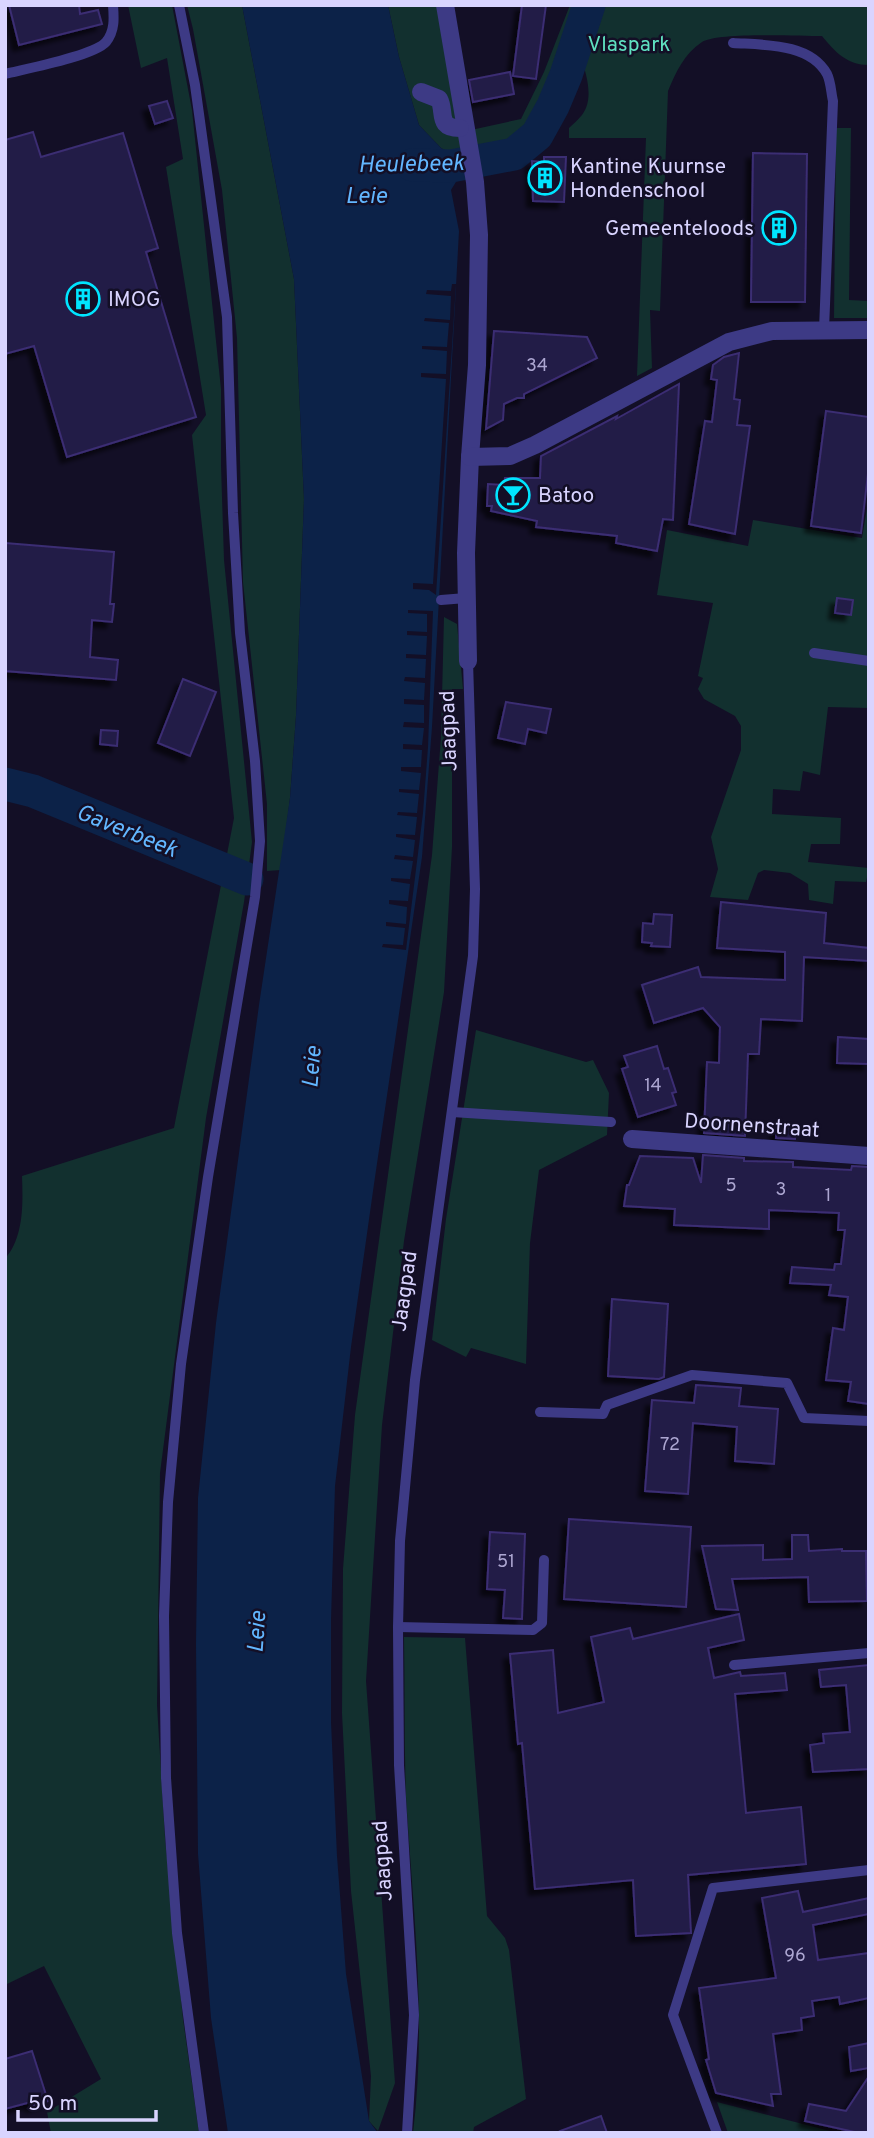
<svg xmlns="http://www.w3.org/2000/svg" width="874" height="2138" viewBox="0 0 874 2138" font-family="Overpass,sans-serif">
  <style>
    .green { fill: #12302f }
    .water { fill: #0c2248 }
    .pier { fill: #130f26 }
    .lines { fill: none; stroke-linecap: round; stroke-linejoin: round }
    .river { stroke: #0c2248; stroke-width: 33 }
    .building { fill: #241b47; stroke: #3b2d73; stroke-width: 2; filter: url(#shadow) }
    .lane { stroke: #3d3a85; stroke-width: 10 }
    .street { stroke: #3d3a85; stroke-width: 18 }
    .labels { text-anchor: middle; stroke-width: 5; stroke-linejoin: round; paint-order: stroke }
    .number-label { font-size: 18px; fill: #aca6d1 }
    .park-label { font-size: 21px; fill: #5fe0c0; stroke: #130f26 }
    .poi-label { font-size: 21px; fill: #d9d4ff; stroke: #130f26; text-anchor: start }
    .street-label { font-size: 21px; fill: #d9d4ff; stroke: #130f26 }
    .water-label { font-size: 23px; font-style: italic; fill: #62b6ff; stroke: #130f26 }
  </style>
  <defs>
    <filter id="shadow"><feDropShadow dx="-6" dy="6" stdDeviation="2" flood-color="#0009"/></filter>
  </defs>
  <rect width="100%" height="100%" fill="#130f26"/>
  <g class="green">
    <path d="M 128,5 L 172,5 L 192,110 L 221,389 L 221,465 L 224,560 L 252,842 L 244,902 L 206,1118 L 160,1473 L 157,1705 L 165,1838 L 183,2019 L 199,2133 L 51,2133 L 47,2112 L 101,2079 L 44,1966 L 5,1985 L 5,1259 C 24,1237 23,1204 22,1176 L 174,1128 L 234,818 L 192,435 L 206,415 L 166,167 L 183,159 L 167,58 L 141,68 Z"/>
    <polygon points="187,5 242,5 294,279 304,499 296,716 290,798 281,870 267,871 267,804 243,582 237,338 222,190 193,29"/>
    <polygon points="388,5 438,5 463,154 456,156 441,148 419,125 399,57"/>
    <polygon points="570,5 579,5 556,63 535,126 526,133 508,142 475,148 471,130 521,119 544,72"/>
    <path d="M 606,5 L 869,5 L 869,65 C 847,65 835,52 822,36 C 798,36 718,32 702,42 C 684,54 676,72 668,91 L 660,311 L 650,310 L 652,368 L 637,376 L 646,138 L 569,138 L 569,128 C 573,124 578,120 582,115 C 594,100 587,75 581,58 L 592,41 Z"/>
    <polygon points="836,128 851,128 849,300 869,301 869,318 834,318"/>
    <polygon points="867,508 869,508 869,708 828,707 820,775 803,771 800,791 773,789 772,814 841,818 840,844 811,844 808,862 869,868 866,882 835,881 833,904 809,900 808,884 790,873 764,870 758,873 748,900 710,897 718,869 711,837 741,750 741,726 735,716 704,699 698,689 703,678 698,676 713,603 657,595 667,530 748,546 753,520 862,538"/>
    <polygon points="444,617 457,624 463,689 452,689 452,847 444,992 404,1241 382,1425 366,1681 395,2083 378,2131 369,2121 371,2076 351,1891 342,1713 343,1569 355,1415 432,855 441,737"/>
    <polygon points="476,1030 586,1062 593,1060 609,1093 607,1135 539,1170 530,1243 526,1364 471,1348 466,1357 432,1340 446,1219"/>
    <path d="M 404,1637 L 465,1638 L 487,1916 L 505,1938 L 509,1950 L 526,2099 L 474,2127 L 473,2133 L 413,2133 C 427,2020 413,1910 406,1797 C 404,1744 405,1691 404,1637 Z"/>
    <polygon points="717,2102 838,2133 728,2133"/>
  </g>
  <polygon class="water" points="242,5 388,5 399,57 419,125 441,148 456,156 459,177 451,190 459,231 432,727 422,857 374,1184 351,1347 335,1486 331,1620 331,1722 337,1856 346,1974 369,2121 378,2133 228,2133 211,2018 198,1854 196,1644 198,1498 216,1323 259,1005 290,798 296,716 304,499 294,279"/>
  <g class="pier">
    <polygon points="452,284 456,284 436,595 429,590 413,589 413,583 433,584 446,379 421,377 421,373 446,374 447,351 422,349 422,346 447,347 449,323 424,321 425,318 450,320 451,296 426,294 427,290 451,291"/>
    <polygon points="408,610 433,611 428,747 423,813 406,950 382,947 383,944 403,945 405,928 386,926 386,922 406,924 407,907 389,904 389,900 408,901 410,884 391,881 391,878 410,879 413,861 394,859 395,855 413,857 415,840 396,837 396,834 415,835 417,817 397,815 398,812 417,813 419,794 399,792 399,789 419,790 421,773 401,771 401,767 421,767 422,750 403,749 403,744 422,745 424,728 403,727 404,722 424,723 424,705 404,704 404,699 424,700 425,683 404,681 405,677 425,678 426,659 406,658 406,654 426,655 427,636 407,635 407,631 427,632 427,614 408,613"/>
  </g>
  <g class="lines">
    <g class="river">
      <polyline points="412,165 451,166 514,154 537,135 553,106 566,75 589,5"/>
      <polyline points="5,784 33,791 247,879"/>
    </g>
  </g>
  <g class="building">
    <polygon points="9,5 79,5 80,14 98,10 102,24 19,45"/>
    <polygon points="522,5 546,5 536,79 513,76"/>
    <polygon points="510,72 514,94 473,102 469,80"/>
    <polygon points="167,101 173,118 155,124 149,106"/>
    <polygon points="33,132 41,157 123,133 158,248 146,252 196,417 67,457 34,346 5,354 5,140"/>
    <polygon points="753,153 807,154 805,302 751,302"/>
    <polygon points="544,157 566,157 564,202 533,201 532,161 544,162"/>
    <polygon points="494,331 587,337 597,358 524,394 524,398 517,398 504,404 503,420 486,429"/>
    <polygon points="739,353 734,399 740,400 737,425 750,426 735,534 689,524 705,421 712,422 717,380 711,379 713,365 724,357"/>
    <polygon points="679,384 673,520 663,519 657,551 616,543 617,536 536,527 537,521 491,511 492,506 487,506 488,484 504,485 505,478 540,478 541,456 617,416 616,419"/>
    <polygon points="826,411 869,417 869,465 861,533 811,526"/>
    <polygon points="5,543 114,552 110,604 114,604 112,622 92,620 90,657 118,660 116,680 5,671"/>
    <polygon points="837,598 853,600 851,615 835,613"/>
    <polygon points="183,679 216,692 190,756 158,743"/>
    <polygon points="506,702 551,709 546,733 528,729 525,744 498,738"/>
    <polygon points="101,730 118,731 117,746 100,744"/>
    <polygon points="721,902 826,913 824,943 869,948 869,961 804,957 802,1021 761,1019 759,1054 748,1054 745,1136 704,1133 707,1062 719,1063 720,1027 703,1008 654,1023 642,985 698,967 701,977 785,980 785,952 717,948"/>
    <polygon points="654,914 672,915 670,947 651,946 652,943 642,942 643,923 653,924"/>
    <polygon points="838,1037 869,1039 869,1064 837,1063"/>
    <polygon points="657,1046 664,1069 668,1068 676,1092 672,1093 676,1105 638,1117 622,1069 628,1067 624,1056"/>
    <polygon points="777,1124 796,1126 795,1139 776,1138"/>
    <polygon points="703,1155 744,1158 744,1161 793,1162 793,1167 851,1170 852,1166 869,1167 869,1404 848,1401 851,1382 826,1380 833,1328 844,1330 848,1297 829,1295 831,1285 790,1283 792,1267 834,1270 835,1264 841,1264 845,1230 838,1230 839,1213 769,1210 769,1229 674,1225 675,1209 624,1206 627,1185 629,1185 640,1156 693,1158 701,1183"/>
    <polygon points="612,1299 668,1304 664,1377 659,1379 608,1376"/>
    <polygon points="696,1385 741,1388 739,1406 778,1409 774,1464 735,1461 737,1427 693,1423 688,1494 645,1491 652,1400 694,1403"/>
    <polygon points="569,1519 691,1527 686,1607 564,1599"/>
    <polygon points="490,1532 525,1534 522,1619 503,1618 505,1590 487,1589"/>
    <polygon points="792,1535 808,1535 809,1551 842,1549 842,1551 866,1551 867,1601 809,1602 808,1577 732,1579 738,1610 716,1609 702,1546 763,1545 763,1560 792,1559"/>
    <polygon points="739,1614 744,1640 708,1648 714,1678 740,1672 741,1676 785,1673 787,1690 735,1694 746,1813 801,1807 806,1864 688,1875 691,1933 636,1936 633,1880 535,1889 522,1743 518,1744 510,1654 553,1650 558,1713 604,1702 591,1637 630,1628 633,1639"/>
    <polygon points="869,1665 869,1769 813,1772 810,1745 824,1743 823,1734 850,1732 846,1685 821,1687 819,1670"/>
    <polygon points="798,1891 803,1912 869,1898 869,1914 813,1925 818,1960 869,1953 869,1998 840,2004 839,1997 812,2001 814,2016 801,2018 802,2030 773,2034 781,2094 771,2094 773,2106 716,2093 706,2060 709,2059 699,1988 776,1978 762,1898"/>
    <polygon points="869,2043 869,2068 851,2071 849,2047"/>
    <polygon points="32,2051 48,2101 32,2106 31,2102 5,2109 5,2059"/>
    <polygon points="869,2076 869,2133 859,2133 805,2121 809,2104 846,2111"/>
    <polygon points="601,2116 607,2133 561,2133 560,2131"/>
  </g>
  <g class="lines">
    <g class="lane">
      <polyline points="179,5 195,85 227,317 233,513 240,633 255,761 260,841 255,897 208,1177 181,1364 168,1502 164,1616 166,1778 177,1933 204,2133"/>
      <path d="M 733,43 C 764,45 810,43 827,74 C 831,82 831,93 833,101 L 824,330"/>
      <path d="M 5,74 C 25,69 94,56 106,42 C 115,31 114,18 113,5"/>
      <polyline points="441,600 466,598"/>
      <polyline points="814,653 869,661"/>
      <polyline points="452,1112 611,1122"/>
      <polyline points="540,1412 603,1414 607,1405 692,1375 787,1383 804,1418 869,1421"/>
      <polyline points="398,1627 533,1630 542,1623 544,1560"/>
      <polyline points="734,1665 869,1653"/>
      <polyline points="407,2133 414,2015 399,1765 398,1627 400,1541 415,1380 473,956 475,889 468,661"/>
      <polyline points="717,2133 673,2015 713,1888 869,1870"/>
    </g>
    <g class="street">
      <polyline points="445,5 475,182 479,235 477,365 470,457 466,553 468,661"/>
      <path d="M 421,92 L 439,99 C 446,112 436,128 460,128"/>
      <polyline points="470,457 510,456 535,445 729,342 772,331 869,330"/>
      <polyline points="632,1139 869,1156"/>
    </g>
  </g>
  <defs>
    <symbol id="building-ring" viewBox="-11 -11 22 22"><circle r="9.5" fill="#130f26" stroke="#00e5ff" stroke-width="1.5"/><path d="M-4-6H4V6H1V3H-1V6H-4ZM-2.5-4.3h1.7v1.8h-1.7ZM.8-4.3h1.7v1.8H.8ZM-2.5-1h1.7V.8h-1.7ZM.8-1h1.7V.8H.8Z" fill="#00e5ff"/></symbol>
    <symbol id="bar-ring" viewBox="-11 -11 22 22"><circle r="9.5" fill="#130f26" stroke="#00e5ff" stroke-width="1.5"/><path d="M-6-5H6L.8 .8V4.5H3.5V6h-7V4.5H-.8V.8Z" fill="#00e5ff"/></symbol>
  </defs>
  <g fill-rule="evenodd">
    <use href="#building-ring" x="526" y="159" width="38" height="38"/>
    <use href="#building-ring" x="760" y="209" width="38" height="38"/>
    <use href="#building-ring" x="64" y="280" width="38" height="38"/>
    <use href="#bar-ring" x="494" y="476" width="38" height="38"/>
  </g>
  <g class="labels">
    <g class="number-label">
      <text x="537" y="371">34</text>
      <text x="653" y="1091">14</text>
      <text x="731" y="1191">5</text>
      <text x="781" y="1195">3</text>
      <text x="828" y="1201">1</text>
      <text x="670" y="1450">72</text>
      <text x="506" y="1567">51</text>
      <text x="795" y="1961">96</text>
    </g>
    <g class="park-label">
      <text x="629" y="51">Vlaspark</text>
    </g>
    <g class="poi-label">
      <text x="570" y="173">Kantine Kuurnse<tspan x="570" dy="24">Hondenschool</tspan></text>
      <text x="754" y="235" text-anchor="end">Gemeenteloods</text>
      <text x="108" y="306">IMOG</text>
      <text x="538" y="502">Batoo</text>
    </g>
    <g class="street-label">
      <text transform="translate(448 731) rotate(-92)" y="7">Jaagpad</text>
      <text transform="translate(752 1125) rotate(4)" y="7">Doornenstraat</text>
      <text transform="translate(404 1291) rotate(-82)" y="7">Jaagpad</text>
      <text transform="translate(382 1861) rotate(-94)" y="7">Jaagpad</text>
    </g>
    <g class="water-label">
      <text transform="translate(411 163) rotate(-1)" y="8">Heulebeek</text>
      <text x="366" y="203">Leie</text>
      <text transform="translate(127 830) rotate(22)" y="8">Gaverbeek</text>
      <text transform="translate(311 1067) rotate(-85)" y="8">Leie</text>
      <text transform="translate(256 1632) rotate(-86)" y="8">Leie</text>
    </g>
  </g>
  <rect width="874" height="2138" fill="none" stroke="#d9d4ff" stroke-width="14"/>
  <path d="M18 2110v10h138v-10" fill="none" stroke="#d9d4ff" stroke-width="3.5"/>
  <text x="28" y="2110" font-size="21" fill="#d9d4ff" stroke="#130f26" stroke-width="5" paint-order="stroke">50 m</text>
</svg>
